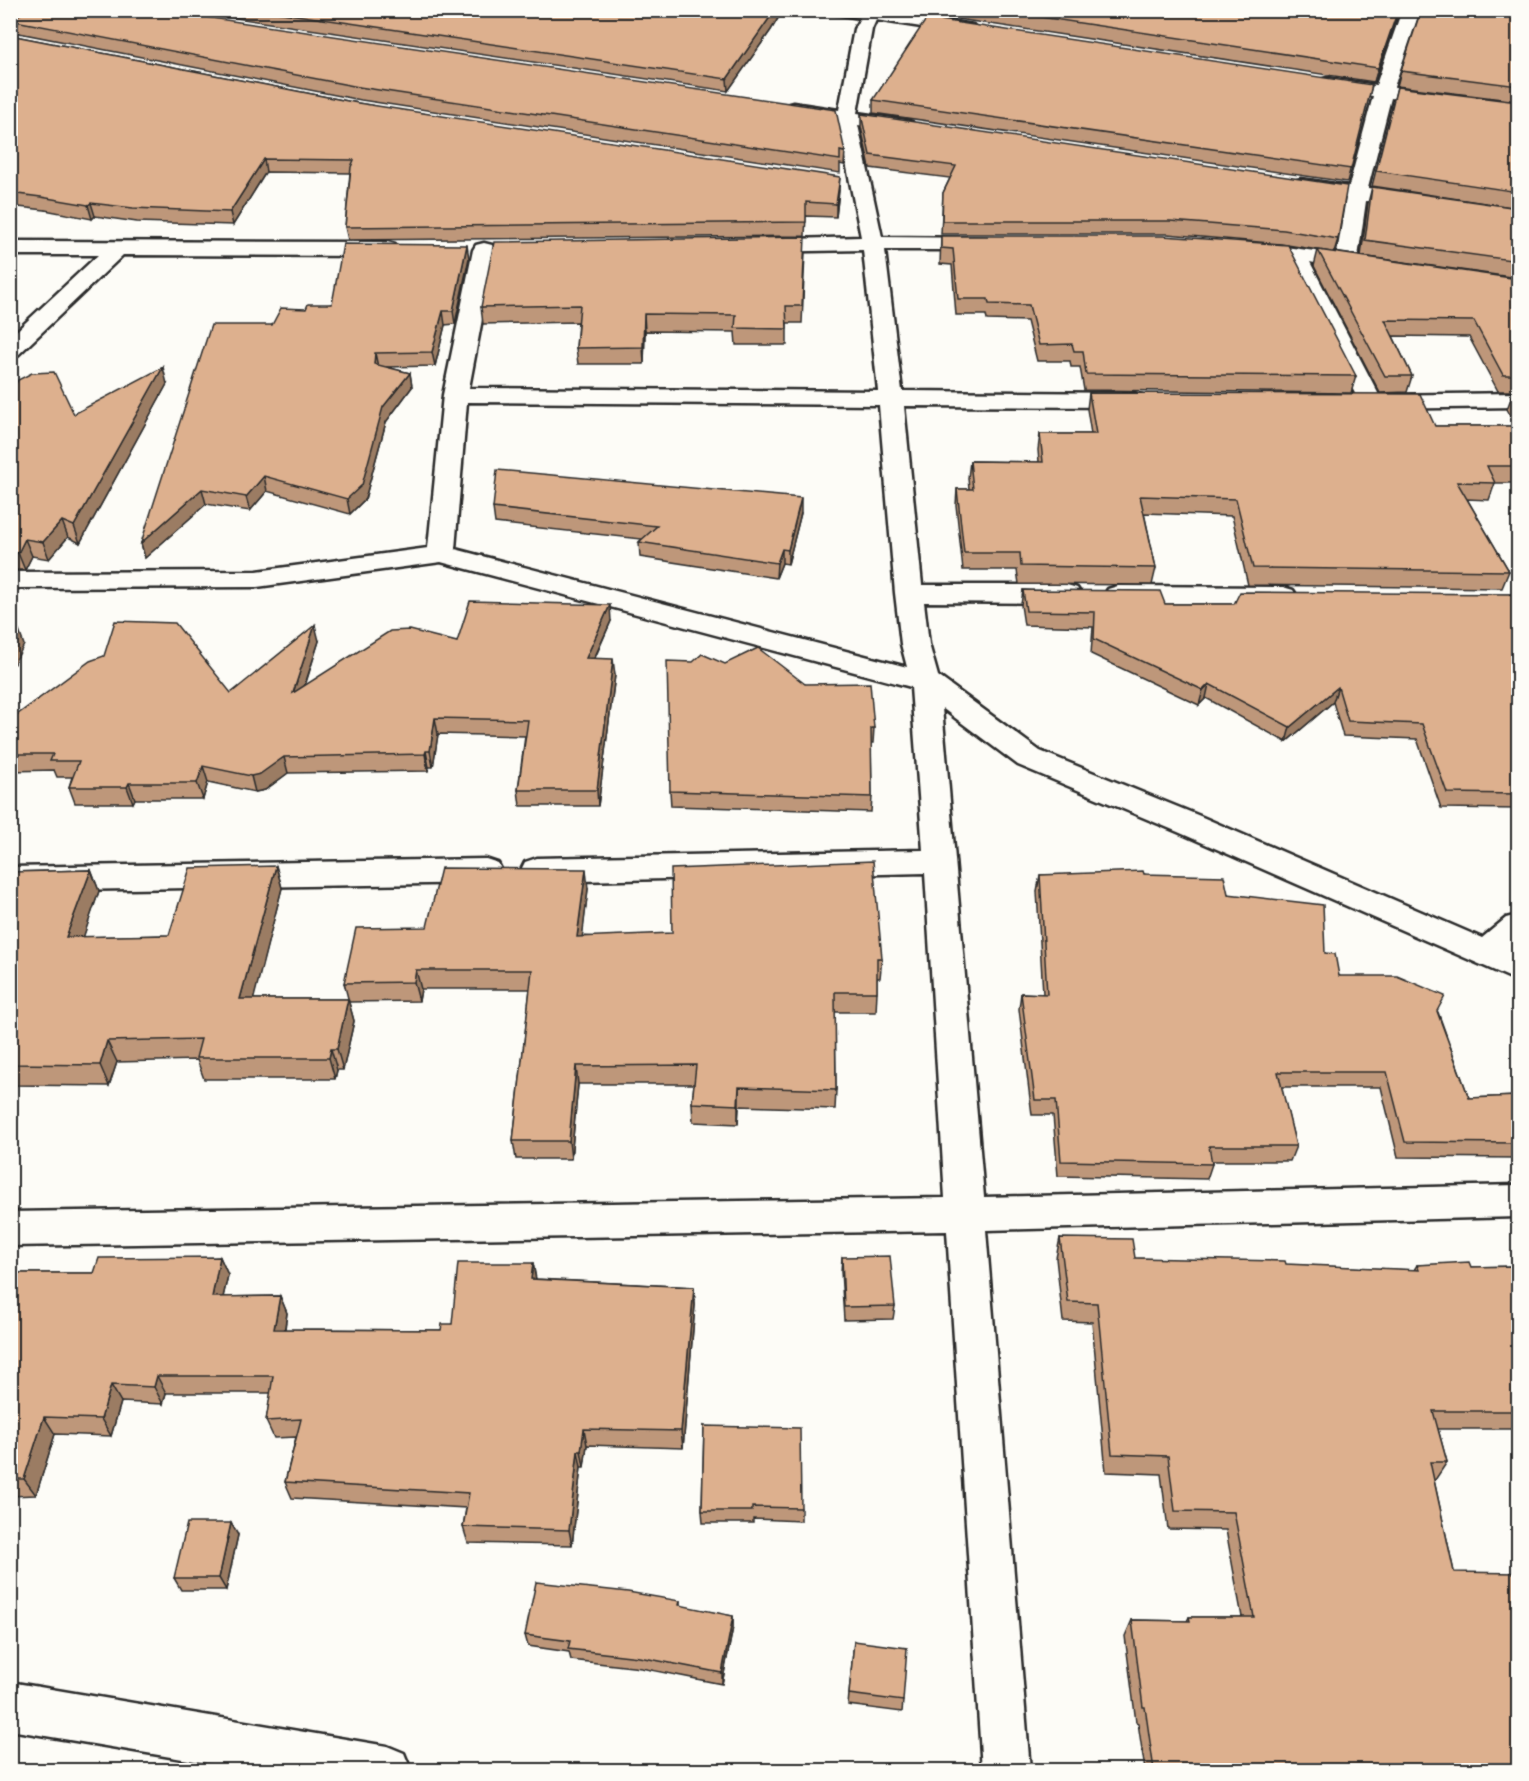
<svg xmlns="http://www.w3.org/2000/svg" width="1529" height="1781" viewBox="0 0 1529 1781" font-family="'Playpen Sans',sans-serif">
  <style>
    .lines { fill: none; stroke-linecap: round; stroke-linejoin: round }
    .minor-casing { stroke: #2b2b2b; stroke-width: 5 }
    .minor { fill: #fdfcf7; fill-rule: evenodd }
    .wall { fill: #be977a; stroke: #2b2b2b; stroke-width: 1.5 }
    .shaded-wall { fill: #9b7b63; stroke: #2b2b2b; stroke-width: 1.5 }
    .building { fill: #ddb08e; stroke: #2b2b2b; stroke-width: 1.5 }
  </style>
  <rect width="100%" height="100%" fill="#fdfcf7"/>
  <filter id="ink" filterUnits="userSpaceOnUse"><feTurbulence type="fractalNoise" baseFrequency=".0167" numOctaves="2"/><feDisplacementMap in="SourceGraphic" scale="12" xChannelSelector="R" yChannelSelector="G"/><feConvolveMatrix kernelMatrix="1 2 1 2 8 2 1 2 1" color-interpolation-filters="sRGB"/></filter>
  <g filter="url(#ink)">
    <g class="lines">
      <defs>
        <g id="minor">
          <path d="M 834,10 L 881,10 L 967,24 L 973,25 L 976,29 L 973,33 L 967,34 L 876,20 L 872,29 L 857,113 L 905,120 L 912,122 L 915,126 L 912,130 L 905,132 L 858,125 L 882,237 L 987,238 L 995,239 L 998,244 L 995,249 L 987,250 L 885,250 L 902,391 L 1133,393 L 1142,395 L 1145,400 L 1142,405 L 1133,407 L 904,406 L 922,585 L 1067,585 L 1077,588 L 1081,594 L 1077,600 L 1067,603 L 924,602 L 929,644 L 938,676 L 1040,751 L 1200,816 L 1482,938 L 1506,918 L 1518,915 L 1518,946 L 1512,951 L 1518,954 L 1518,981 L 1178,832 L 1018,765 L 942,708 L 984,1197 L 1518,1185 L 1518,1217 L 986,1230 L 1030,1770 L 982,1770 L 947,1231 L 10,1246 L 10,1212 L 945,1198 L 925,873 L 537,882 L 525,878 L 521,870 L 525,862 L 537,858 L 923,850 L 911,687 L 441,562 L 257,587 L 10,588 L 10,572 L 257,571 L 428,548 L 443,395 L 473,250 L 476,245 L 484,243 L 492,245 L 495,250 L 469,388 L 878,391 L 863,250 L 759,252 L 751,251 L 748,246 L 751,241 L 759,240 L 861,237 L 838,122 L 793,115 L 786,113 L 783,109 L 786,105 L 793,103 L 839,110 L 854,29 L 860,18 L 836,14 ZM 467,402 L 879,405 L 895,593 L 901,644 L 907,667 L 455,549 Z"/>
          <polygon points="1402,10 1420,10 1394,87 1518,103 1518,115 1391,98 1368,188 1420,197 1423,201 1420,205 1413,207 1366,201 1358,257 1368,259 1371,264 1368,269 1346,270 1310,262 1379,395 1518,393 1518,407 1371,409 1362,407 1286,259 1240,254 1237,249 1240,244 1248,242 1337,254 1346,198 1301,191 1294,189 1291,185 1294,181 1301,179 1349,186 1373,96 1327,90 1320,88 1318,84 1320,80 1327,78 1376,85"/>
          <polygon points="10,241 387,242 395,244 398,249 395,254 387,256 123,255 18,355 10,357 10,337 98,255 10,255"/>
          <polygon points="1118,586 1283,587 1293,590 1297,596 1293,602 1283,605 1118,604 1108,601 1104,595 1108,589"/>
          <polygon points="486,859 498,863 502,871 498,879 486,883 10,891 10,867"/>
          <polygon points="10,1682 387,1746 404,1753 411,1770 248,1770 10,1730"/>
        </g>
      </defs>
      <use href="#minor" class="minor-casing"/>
      <use href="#minor" class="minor"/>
    </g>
    <g class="wall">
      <polygon points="182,10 783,10 771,30 728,91"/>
      <polygon points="938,10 1399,10 1374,82 938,16"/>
      <polygon points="1518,10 1518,101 1397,86 1401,71"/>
      <polygon points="10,20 845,152 844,165 840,164 840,173 361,100 14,32"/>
      <polygon points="10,35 358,103 839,190 836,217 806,216 805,236 348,240 345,227 350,173 266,172 233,225 137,222 95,216 92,219 45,210 10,206"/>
      <polygon points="1372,85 1347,182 873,113 873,100"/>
      <polygon points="1397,87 1518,102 1518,278 1361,256 1368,203 1372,187 1518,208 1372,186"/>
      <polygon points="861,114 1338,239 1334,252 1518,279 1518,391 1498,391 1469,337 1393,336 1412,376 1407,392 1380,393 1314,266 1318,250 1331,252 1281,244 1167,234 941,234 943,193 950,178 870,168 861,127"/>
      <polygon points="941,236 1356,376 1351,393 1084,390 1080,367 1071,367 1070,361 1037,361 1027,321 987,320 986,315 956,315 952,265 940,264"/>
      <polygon points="805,253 802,323 787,323 787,345 736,345 735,332 645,331 644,364 578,364 576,348 578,322 483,324 481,307"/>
      <polygon points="469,258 455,324 445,325 435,366 386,367 410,373 412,387 386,422 365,499 350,514 267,491 250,511 206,504 145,558 141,543 272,325 306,309 332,304"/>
      <polygon points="167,384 80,543 68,537 49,559 32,556 25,570 10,570 10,393 74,414"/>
      <polygon points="1089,393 1435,426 1516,426 1507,409 1513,393 1518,393 1518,483 1495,483 1489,500 1467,499 1509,571 1502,588 1248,585 1232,516 1144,513 1156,568 1152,585 1019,584 1017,570 963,570 956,505 957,489 969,489 968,478 970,461 1039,462 1038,450 1040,434 1091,434 1087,409"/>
      <polygon points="493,508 801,513 788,564 782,563 776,578 640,557 639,542 642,539 495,523"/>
      <polygon points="1023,590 1165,604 1234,604 1518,594 1518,809 1441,808 1417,739 1343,736 1333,702 1286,742 1206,698 1199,705 1091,654 1093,627 1024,625 1021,605"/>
      <polygon points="611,621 595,658 615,675 598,806 520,806 518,790 525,736 438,734 433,767 429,767 428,771 288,773 265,790 255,792 208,782 203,799 135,799 133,803 75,803 69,787 72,777 57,777 54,770 10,771 10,720 231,693 319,641 305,686 457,642"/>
      <polygon points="725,664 805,684 874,728 873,743 871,743 872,797 871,812 671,806 670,791"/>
      <polygon points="276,866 282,888 253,999 348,999 354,1021 343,1070 337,1070 335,1079 204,1079 197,1060 117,1062 109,1086 10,1085 10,872 91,870 99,891 83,937 169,935"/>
      <polygon points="1144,874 1228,894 1325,953 1339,976 1438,1012 1469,1098 1518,1096 1518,1158 1398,1157 1381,1087 1281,1087 1296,1146 1290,1161 1212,1161 1212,1164 1207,1179 1058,1176 1053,1115 1032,1115 1019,1009 1021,993 1043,994 1037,891 1040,875"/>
      <polygon points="588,889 582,936 882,958 880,978 877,978 877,992 876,1012 835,1012 836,1090 835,1109 739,1106 738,1124 693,1122 692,1103 694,1084 578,1084 571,1159 516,1159 513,1141 530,989 421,989 419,1001 349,1002 344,983"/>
      <polygon points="1060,1238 1135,1258 1414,1270 1417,1265 1471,1267 1518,1266 1518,1429 1438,1429 1447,1462 1435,1480 1434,1480 1454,1572 1518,1770 1145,1770 1138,1723 1136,1722 1125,1636 1132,1620 1187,1621 1189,1617 1242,1617 1226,1530 1168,1529 1161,1474 1106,1472 1092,1322 1063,1321 1056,1258"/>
      <polygon points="220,1257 228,1275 223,1297 280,1296 287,1313 285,1329 441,1330 452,1324 533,1263 536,1279 694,1287 695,1305 683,1448 587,1445 584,1467 581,1467 572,1545 468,1543 463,1527 466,1508 292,1498 285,1482 296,1437 274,1438 266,1421 271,1393 166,1393 163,1404 121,1402 111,1436 55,1434 36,1495 10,1496 10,1273 94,1273"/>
      <polygon points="842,1257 895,1306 893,1319 844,1320 841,1271"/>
      <polygon points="704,1426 801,1508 801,1521 753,1519 753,1523 703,1523 702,1511"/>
      <polygon points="238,1535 226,1590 181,1590 174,1578"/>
      <polygon points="680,1601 680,1606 733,1616 733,1627 722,1684 641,1668 571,1660 569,1652 528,1646 525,1635"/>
      <polygon points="854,1641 903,1701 902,1712 848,1705"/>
    </g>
    <g class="shaded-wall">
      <polygon points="10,10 23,10 10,18"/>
      <polygon points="775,10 783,10 771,30 728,91 727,79"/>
      <polygon points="1398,10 1399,10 1374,82 1378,68"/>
      <polygon points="264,159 266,172 233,225 230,212"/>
      <polygon points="840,177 839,190 836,217 836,204"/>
      <polygon points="91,203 95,216 92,219 88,205"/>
      <polygon points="467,245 469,258 455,324 453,311"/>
      <polygon points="443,311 445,325 435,366 432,352"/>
      <polygon points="644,314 645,331 644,364 643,347"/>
      <polygon points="375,353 378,367 374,364"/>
      <polygon points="163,367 167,384 80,543 74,526"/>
      <polygon points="410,373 412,387 386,422 365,499 350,514 347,499 383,407"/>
      <polygon points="264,476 267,491 250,511 246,497"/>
      <polygon points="202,489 206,504 145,558 141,543"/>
      <polygon points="801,498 801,513 788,564 788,550"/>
      <polygon points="62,521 68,537 49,559 43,542"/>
      <polygon points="25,539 32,556 25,570 18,553"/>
      <polygon points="782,549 782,563 776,578 777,563"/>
      <polygon points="10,581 14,590 10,597"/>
      <polygon points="610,605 611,621 587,674 586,658"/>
      <polygon points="315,625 319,641 297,709 293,693"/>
      <polygon points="18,628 24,645 10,671 10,642"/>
      <polygon points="613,659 615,675 598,806 597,790"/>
      <polygon points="1209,684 1206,698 1199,705 1203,690"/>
      <polygon points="1338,687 1333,702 1286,742 1290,727"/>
      <polygon points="435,718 438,734 433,767 430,751"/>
      <polygon points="426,751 429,767 428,771 425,754"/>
      <polygon points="284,757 288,773 265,790 255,792 251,776"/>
      <polygon points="203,766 208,782 203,799 197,783"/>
      <polygon points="129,783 135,799 133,803 127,787"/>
      <polygon points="276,866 282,888 248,1021 240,999"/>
      <polygon points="586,869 588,889 580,956 577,937"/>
      <polygon points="91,870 99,891 76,959 66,937"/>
      <polygon points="416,970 421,989 419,1001 414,982"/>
      <polygon points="348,999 354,1021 343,1070 337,1049"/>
      <polygon points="107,1041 117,1062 109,1086 100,1065"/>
      <polygon points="331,1049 337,1070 335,1079 329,1058"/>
      <polygon points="576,1066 578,1084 571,1159 569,1141"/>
      <polygon points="739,1087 739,1106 738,1124 738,1105"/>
      <polygon points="220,1257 228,1275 219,1315 212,1297"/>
      <polygon points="533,1263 536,1281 531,1279"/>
      <polygon points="694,1287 695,1305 683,1448 681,1431"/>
      <polygon points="280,1296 287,1313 282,1346 274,1329"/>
      <polygon points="157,1376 166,1393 163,1404 154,1387"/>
      <polygon points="111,1385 121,1402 111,1436 101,1419"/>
      <polygon points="44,1417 55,1434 36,1495 24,1479"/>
      <polygon points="584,1429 587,1445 584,1467 581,1451"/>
      <polygon points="578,1451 581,1467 572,1545 569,1530"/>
      <polygon points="231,1523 238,1535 226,1590 219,1578"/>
      <polygon points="733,1616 733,1627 722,1684 722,1673"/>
    </g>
    <g class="building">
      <polygon points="27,10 157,10 836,110 845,152 840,151 840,160 359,87 10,20"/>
      <polygon points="262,10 775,10 727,79"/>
      <polygon points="994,10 1398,10 1378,68"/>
      <polygon points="1421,10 1518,10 1518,86 1401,71"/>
      <polygon points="927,18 1372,85 1351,169 873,100"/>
      <polygon points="10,35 358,103 840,177 836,204 806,202 806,222 345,227 351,167 354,160 264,159 230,212 133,208 91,203 88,205 41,197 10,193"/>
      <polygon points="1397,87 1518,102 1518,192 1376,171"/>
      <polygon points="861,114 1347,186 1338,239 1284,230 1170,221 942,221 943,193 956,166 870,155"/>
      <polygon points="1372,187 1518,208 1518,261 1365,240"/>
      <polygon points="941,236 1163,236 1288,245 1356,376 1086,374 1083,351 1074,351 1072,344 1039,345 1029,305 989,304 988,299 958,299 953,249 941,248"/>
      <polygon points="805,237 802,306 786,306 787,329 735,328 736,315 644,314 643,347 576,348 580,305 481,307 494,242"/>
      <polygon points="343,244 467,245 453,311 443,311 432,352 375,353 374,364 410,373 383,407 362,485 347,499 264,476 246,497 202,489 141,543 211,325 272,325 281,308 306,309 308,304 332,304"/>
      <polygon points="1318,250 1518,279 1518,375 1503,375 1474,321 1385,320 1412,376 1385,376"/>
      <polygon points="163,367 74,526 62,521 43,542 25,539 18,553 10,553 10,393 18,380 32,373 54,372 74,414"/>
      <polygon points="1089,393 1420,394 1435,426 1518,426 1518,466 1487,466 1495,483 1457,482 1509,571 1253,568 1236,499 1140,496 1156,568 1021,566 1020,553 964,553 957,489 973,489 970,461 1043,462 1040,434 1096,434"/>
      <polygon points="1513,393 1518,393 1518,402"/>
      <polygon points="497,470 801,498 788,550 782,549 777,563 639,542 657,526 493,508"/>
      <polygon points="1023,590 1160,591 1165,604 1234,604 1240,592 1518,594 1518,794 1447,793 1422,724 1348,721 1338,687 1290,727 1209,684 1203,690 1094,639 1095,612 1026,611"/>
      <polygon points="470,601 610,605 586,658 613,659 597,790 518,790 528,720 435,718 430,751 426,751 425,754 284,757 260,774 251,776 203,766 197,783 129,783 127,787 69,787 79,761 50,761 53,754 10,754 10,720 90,661 104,656 115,621 175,623 231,693 315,625 293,693 390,631 410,630 457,642"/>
      <polygon points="10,628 18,628 10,642"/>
      <polygon points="758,648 805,684 870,683 874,728 871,728 872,797 670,791 667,661 693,662 702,654 725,664"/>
      <polygon points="873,861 882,958 877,958 877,992 835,992 836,1090 739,1087 738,1105 692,1103 696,1065 576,1066 569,1141 513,1141 532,970 416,970 414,982 344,983 356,928 427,927 441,868 586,869 577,937 672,933 671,869"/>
      <polygon points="276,866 240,999 348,999 337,1049 331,1049 329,1058 196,1058 201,1039 107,1041 100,1065 10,1064 10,872 91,870 66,937 169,935 190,868"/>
      <polygon points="1143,871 1144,874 1224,876 1228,894 1323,905 1325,953 1335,954 1339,976 1397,976 1445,996 1437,1011 1469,1098 1518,1096 1518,1143 1405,1142 1387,1072 1278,1072 1296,1146 1209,1146 1212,1164 1061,1161 1056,1100 1035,1100 1021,993 1047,994 1040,875"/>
      <polygon points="1060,1238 1132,1239 1135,1258 1285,1261 1286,1264 1419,1270 1417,1265 1469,1262 1471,1267 1518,1266 1518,1411 1433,1411 1447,1462 1430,1462 1454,1572 1518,1573 1518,1770 1154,1770 1145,1707 1143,1707 1132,1620 1190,1621 1189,1617 1254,1617 1234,1512 1175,1511 1168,1456 1112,1454 1097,1303 1068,1302"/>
      <polygon points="890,1256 895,1306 844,1307 842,1257"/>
      <polygon points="220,1257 212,1297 280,1296 274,1329 441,1330 442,1324 452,1324 458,1263 533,1263 531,1279 694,1287 681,1431 584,1429 581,1451 578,1451 569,1530 463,1527 469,1493 285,1482 301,1419 266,1421 273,1376 157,1376 154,1387 111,1385 101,1419 44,1417 24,1479 10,1479 10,1273 94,1273 99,1258"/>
      <polygon points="704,1426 800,1428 801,1508 752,1507 752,1511 702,1511"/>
      <polygon points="187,1523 231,1523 219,1578 174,1578"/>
      <polygon points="536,1582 628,1592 680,1601 679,1605 733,1616 722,1673 639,1657 568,1649 570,1641 525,1635"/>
      <polygon points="854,1641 907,1648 903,1701 849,1694"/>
    </g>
  </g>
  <rect width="1529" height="1781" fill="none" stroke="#fdfcf7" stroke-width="36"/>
  <rect x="18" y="18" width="1493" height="1745" fill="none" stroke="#2b2b2b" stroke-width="2" filter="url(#ink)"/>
</svg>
